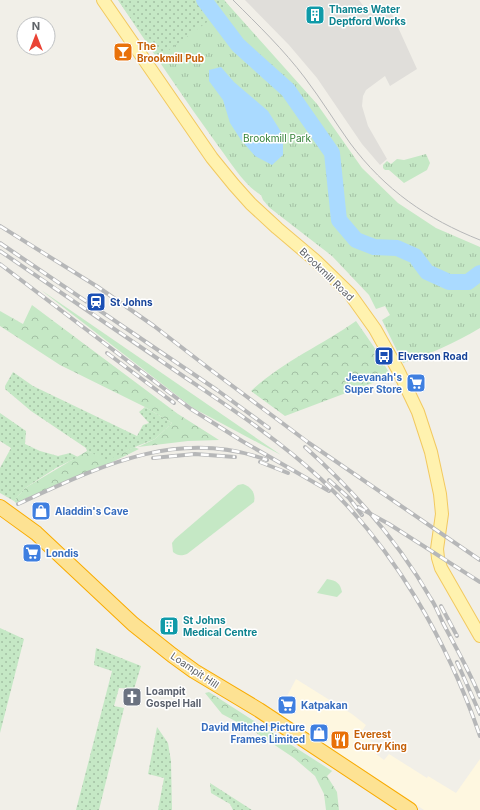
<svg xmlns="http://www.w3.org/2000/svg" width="480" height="810" viewBox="0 0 480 810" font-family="Inter,sans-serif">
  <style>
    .commercial { fill: #fef7e0 }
    .industrial { fill: #e0deda }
    .grass { fill: #c5e8c5 }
    .forest { fill: url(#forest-crowns) }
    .park { fill: url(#park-tufts) }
    .garden { fill: url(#garden-dots) }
    .water { fill: #aadaff }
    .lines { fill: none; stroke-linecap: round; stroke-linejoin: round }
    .river { stroke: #aadaff; stroke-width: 16 }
    .primary-casing { stroke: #f2c960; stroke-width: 14 }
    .highway-casing { stroke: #f9ab00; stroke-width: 16 }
    .primary { stroke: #fff2af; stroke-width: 12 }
    .highway { stroke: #fde293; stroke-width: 14 }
    .tram { stroke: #b6b7b8; stroke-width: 1 }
    .rail-casing { stroke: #b6b7b8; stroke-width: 4 }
    .rail { stroke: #fff; stroke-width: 2.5; stroke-dasharray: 8; stroke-linecap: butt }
    .labels { text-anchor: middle; stroke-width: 3; stroke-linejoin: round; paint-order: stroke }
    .culture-label { font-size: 10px; font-weight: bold; fill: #0d838f; stroke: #fff; text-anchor: start }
    .food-label { font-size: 10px; font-weight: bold; fill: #c56008; stroke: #fff; text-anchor: start }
    .park-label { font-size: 10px; fill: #348238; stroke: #fff }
    .street-label { font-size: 10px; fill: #5f6368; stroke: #fff }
    .transit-label { font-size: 10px; font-weight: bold; fill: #164399; stroke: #fff; text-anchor: start }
    .shop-label { font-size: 10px; font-weight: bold; fill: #366cbe; stroke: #fff; text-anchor: start }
    .worship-label { font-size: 10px; font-weight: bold; fill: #5b616d; stroke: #fff; text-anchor: start }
  </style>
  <defs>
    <pattern id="forest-crowns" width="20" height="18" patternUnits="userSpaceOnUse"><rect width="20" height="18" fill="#c5e8c5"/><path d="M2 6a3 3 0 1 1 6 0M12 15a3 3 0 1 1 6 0" fill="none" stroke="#a3c0a4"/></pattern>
    <pattern id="park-tufts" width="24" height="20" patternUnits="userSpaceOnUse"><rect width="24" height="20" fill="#c5e8c5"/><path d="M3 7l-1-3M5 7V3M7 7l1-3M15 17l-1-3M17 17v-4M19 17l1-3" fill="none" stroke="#a3c0a4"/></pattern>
    <pattern id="garden-dots" width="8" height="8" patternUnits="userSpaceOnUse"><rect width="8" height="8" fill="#c5e8c5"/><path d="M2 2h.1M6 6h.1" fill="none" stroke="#a3c0a4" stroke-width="1.8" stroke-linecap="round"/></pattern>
  </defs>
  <rect width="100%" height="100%" fill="#f1efe8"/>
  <polygon class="commercial" points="296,679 352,714 366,725 360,734 379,746 375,753 384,760 389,754 427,778 428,776 456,793 480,759 480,810 424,810 278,713"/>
  <polygon class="industrial" points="245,0 359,0 369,14 373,12 392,14 417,69 390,86 385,76 366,90 363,96 362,106 368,126 387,159 380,165 362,144 317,78 289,45"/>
  <g class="grass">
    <polygon points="41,290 281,455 193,408"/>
    <path d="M 243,484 C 251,487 256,493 254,502 L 187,554 C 181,556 178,556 173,552 L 172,543 L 175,539 L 238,485 Z"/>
    <path d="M 327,579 C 337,581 340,583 342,592 L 337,597 L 317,593 Z"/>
  </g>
  <g class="forest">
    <polygon points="32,305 178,414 219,440 188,441 138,447 155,439 172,423 145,407 60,365 0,326 0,311 23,324"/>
    <path d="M 356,321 L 374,347 L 391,376 L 285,416 L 251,391 C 282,362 322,345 356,321 Z"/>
    <path d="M 134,447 L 139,449 C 99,470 57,484 16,503 L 14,501 L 25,488 L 87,451 L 108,459 Z"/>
    <polygon points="209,692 332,771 327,776 337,792 339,810 326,810 324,794 315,776 294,758 252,730 222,714 205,693"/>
  </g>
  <g class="park">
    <path d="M 118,0 L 224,0 L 317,104 L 362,168 L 398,203 L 436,228 L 480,247 L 480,328 C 455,343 430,354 403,363 L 382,320 L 390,315 L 385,306 L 376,309 L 369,295 L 332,256 L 270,208 L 263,200 L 261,195 C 244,185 231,163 219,147 C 184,99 151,49 118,0 Z"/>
    <polygon points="426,154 430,163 427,170 404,183 389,170 385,170 383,168 383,165 387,161 391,164 397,159 404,160"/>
  </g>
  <g class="garden">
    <polygon points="118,0 224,0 229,6 158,58"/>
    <polygon points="13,372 33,386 137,436 143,425 149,423 139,412 145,407 172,423 155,439 130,449 108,460 87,451 86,448 31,411 5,389 5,386"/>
    <polygon points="0,413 26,431 25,444 40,451 58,456 70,453 78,457 56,468 25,488 14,501 0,493 0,468 11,448 0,441"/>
    <polygon points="0,628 24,639 0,733"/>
    <polygon points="96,648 141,666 134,689 119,688 114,706 124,708 99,810 76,810 112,671 94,665"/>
    <polygon points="157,727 168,743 171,761 172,810 158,810 164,778 148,774"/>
    <polygon points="210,783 252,810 233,810 230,804 211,793"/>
  </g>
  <polygon class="water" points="221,67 234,82 268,111 283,135 283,155 272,165 255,156 241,140 230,123 223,100 209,81 209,70"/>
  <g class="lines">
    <polyline class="river" points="204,0 238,45 288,90 332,153 339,220 356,240 374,247 397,248 415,256 427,272 449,282 468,282 480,273"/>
    <defs>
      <polyline id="primary" points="103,0 212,158 234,185 251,204 277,228 316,261 350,294 375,329 398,370 418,412 431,452 440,494 442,514 437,549 438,558 441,568 480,636"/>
      <polyline id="highway" points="0,507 36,533 133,624 172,655 194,671 259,710 410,810"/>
    </defs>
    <use href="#primary" class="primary-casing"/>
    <use href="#highway" class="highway-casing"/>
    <use href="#primary" class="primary"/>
    <use href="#highway" class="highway"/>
    <path class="tram" d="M 233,0 C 258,25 284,50 305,78 C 321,99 335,122 350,143 C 385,190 427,219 480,240"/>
    <defs>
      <g id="rail">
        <polyline points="0,226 98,287 154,326 211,370 309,443 480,560"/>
        <polyline points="0,243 217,390 269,428"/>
        <path d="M 0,251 C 62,293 124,335 186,378 C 232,409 279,440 321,479 C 394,548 447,640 480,736"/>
        <polyline points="0,264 191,409 242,441 329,491"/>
        <polyline points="107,353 174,403"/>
        <path d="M 305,447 C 354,491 398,541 431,599 C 436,606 439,615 443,623 C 456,648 469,670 480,697"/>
        <polyline points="153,458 195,454 235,457"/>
        <polyline points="260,462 288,473"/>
        <polyline points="329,480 349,498 362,515"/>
        <path d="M 18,504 C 99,467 177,427 267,460"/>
        <polyline points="358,507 389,524 480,582"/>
        <polyline points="441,606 457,636"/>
        <polyline points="457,662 480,714"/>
      </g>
    </defs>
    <use href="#rail" class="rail-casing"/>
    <use href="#rail" class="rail"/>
  </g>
  <defs>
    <symbol id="building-square" viewBox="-11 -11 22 22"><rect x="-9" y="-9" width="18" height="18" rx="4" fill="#0f9aa8" stroke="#fff"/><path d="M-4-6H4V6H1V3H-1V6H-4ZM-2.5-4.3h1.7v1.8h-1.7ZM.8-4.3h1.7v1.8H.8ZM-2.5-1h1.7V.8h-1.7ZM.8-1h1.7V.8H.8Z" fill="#fff"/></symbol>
    <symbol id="bar-square" viewBox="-11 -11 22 22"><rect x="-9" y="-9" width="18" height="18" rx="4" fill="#e8710a" stroke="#fff"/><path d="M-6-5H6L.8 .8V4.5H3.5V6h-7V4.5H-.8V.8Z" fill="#fff"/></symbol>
    <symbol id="station-square" viewBox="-11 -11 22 22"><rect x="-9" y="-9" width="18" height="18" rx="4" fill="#1a4fb4" stroke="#fff"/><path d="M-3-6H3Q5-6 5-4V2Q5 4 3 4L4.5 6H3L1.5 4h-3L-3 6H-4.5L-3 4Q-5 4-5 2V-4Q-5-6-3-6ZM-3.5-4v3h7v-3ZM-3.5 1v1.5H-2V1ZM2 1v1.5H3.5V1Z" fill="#fff"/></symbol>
    <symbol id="bus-square" viewBox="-11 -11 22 22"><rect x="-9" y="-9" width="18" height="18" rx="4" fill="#1a4fb4" stroke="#fff"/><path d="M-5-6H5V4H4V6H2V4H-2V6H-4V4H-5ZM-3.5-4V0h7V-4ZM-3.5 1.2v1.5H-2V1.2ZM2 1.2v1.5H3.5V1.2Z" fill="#fff"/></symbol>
    <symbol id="supermarket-square" viewBox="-11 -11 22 22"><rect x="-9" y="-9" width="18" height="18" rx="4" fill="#3f7fe0" stroke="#fff"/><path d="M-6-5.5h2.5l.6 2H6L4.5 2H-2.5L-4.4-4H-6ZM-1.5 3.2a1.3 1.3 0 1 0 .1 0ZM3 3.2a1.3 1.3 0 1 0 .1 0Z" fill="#fff"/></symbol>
    <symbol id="shop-square" viewBox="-11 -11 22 22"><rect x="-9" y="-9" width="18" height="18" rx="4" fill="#3f7fe0" stroke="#fff"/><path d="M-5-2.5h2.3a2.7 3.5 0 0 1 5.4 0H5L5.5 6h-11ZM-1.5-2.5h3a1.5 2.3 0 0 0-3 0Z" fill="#fff"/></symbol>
    <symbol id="church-square" viewBox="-11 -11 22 22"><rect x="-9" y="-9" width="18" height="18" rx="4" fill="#6b7280" stroke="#fff"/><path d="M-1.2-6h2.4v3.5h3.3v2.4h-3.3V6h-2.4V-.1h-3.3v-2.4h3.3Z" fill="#fff"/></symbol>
    <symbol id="restaurant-square" viewBox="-11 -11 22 22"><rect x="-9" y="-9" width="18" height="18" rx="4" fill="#e8710a" stroke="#fff"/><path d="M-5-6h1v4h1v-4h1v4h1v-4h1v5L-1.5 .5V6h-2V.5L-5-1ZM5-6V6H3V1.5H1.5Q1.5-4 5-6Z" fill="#fff"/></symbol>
  </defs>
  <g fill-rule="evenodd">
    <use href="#building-square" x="304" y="4" width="22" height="22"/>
    <use href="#bar-square" x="112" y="41" width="22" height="22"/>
    <use href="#station-square" x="85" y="291" width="22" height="22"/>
    <use href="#bus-square" x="373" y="345" width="22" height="22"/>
    <use href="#supermarket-square" x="405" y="372" width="22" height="22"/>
    <use href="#shop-square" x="30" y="500" width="22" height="22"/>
    <use href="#supermarket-square" x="21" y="542" width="22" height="22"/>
    <use href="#building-square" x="158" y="615" width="22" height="22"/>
    <use href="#church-square" x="121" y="686" width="22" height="22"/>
    <use href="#supermarket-square" x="276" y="694" width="22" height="22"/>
    <use href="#shop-square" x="308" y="722" width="22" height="22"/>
    <use href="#restaurant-square" x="329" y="729" width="22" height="22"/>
  </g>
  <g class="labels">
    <g class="culture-label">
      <text x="329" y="13">Thames Water<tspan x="329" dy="12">Deptford Works</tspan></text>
      <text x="183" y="624">St Johns<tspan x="183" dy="12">Medical Centre</tspan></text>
    </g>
    <g class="food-label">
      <text x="137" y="50">The<tspan x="137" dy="12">Brookmill Pub</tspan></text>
      <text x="354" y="738">Everest<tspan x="354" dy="12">Curry King</tspan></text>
    </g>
    <g class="park-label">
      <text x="277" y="142">Brookmill Park</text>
    </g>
    <g class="street-label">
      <text transform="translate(327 274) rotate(44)" y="4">Brookmill Road</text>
      <text transform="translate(195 670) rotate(34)" y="4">Loampit Hill</text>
    </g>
    <g class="transit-label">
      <text x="110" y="306">St Johns</text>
      <text x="398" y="360">Elverson Road</text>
    </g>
    <g class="shop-label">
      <text x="402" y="381" text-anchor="end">Jeevanah's<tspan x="402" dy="12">Super Store</tspan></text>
      <text x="55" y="515">Aladdin's Cave</text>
      <text x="46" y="557">Londis</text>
      <text x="301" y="709">Katpakan</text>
      <text x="305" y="731" text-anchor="end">David Mitchel Picture<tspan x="305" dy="12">Frames Limited</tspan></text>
    </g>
    <g class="worship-label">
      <text x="146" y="695">Loampit<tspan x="146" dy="12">Gospel Hall</tspan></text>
    </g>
  </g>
  <g transform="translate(36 36)"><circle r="19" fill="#ffffff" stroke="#bfc1c3"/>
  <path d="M0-3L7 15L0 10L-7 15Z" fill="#ea4335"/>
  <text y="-6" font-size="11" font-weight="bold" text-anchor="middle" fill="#5f6368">N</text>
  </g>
</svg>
